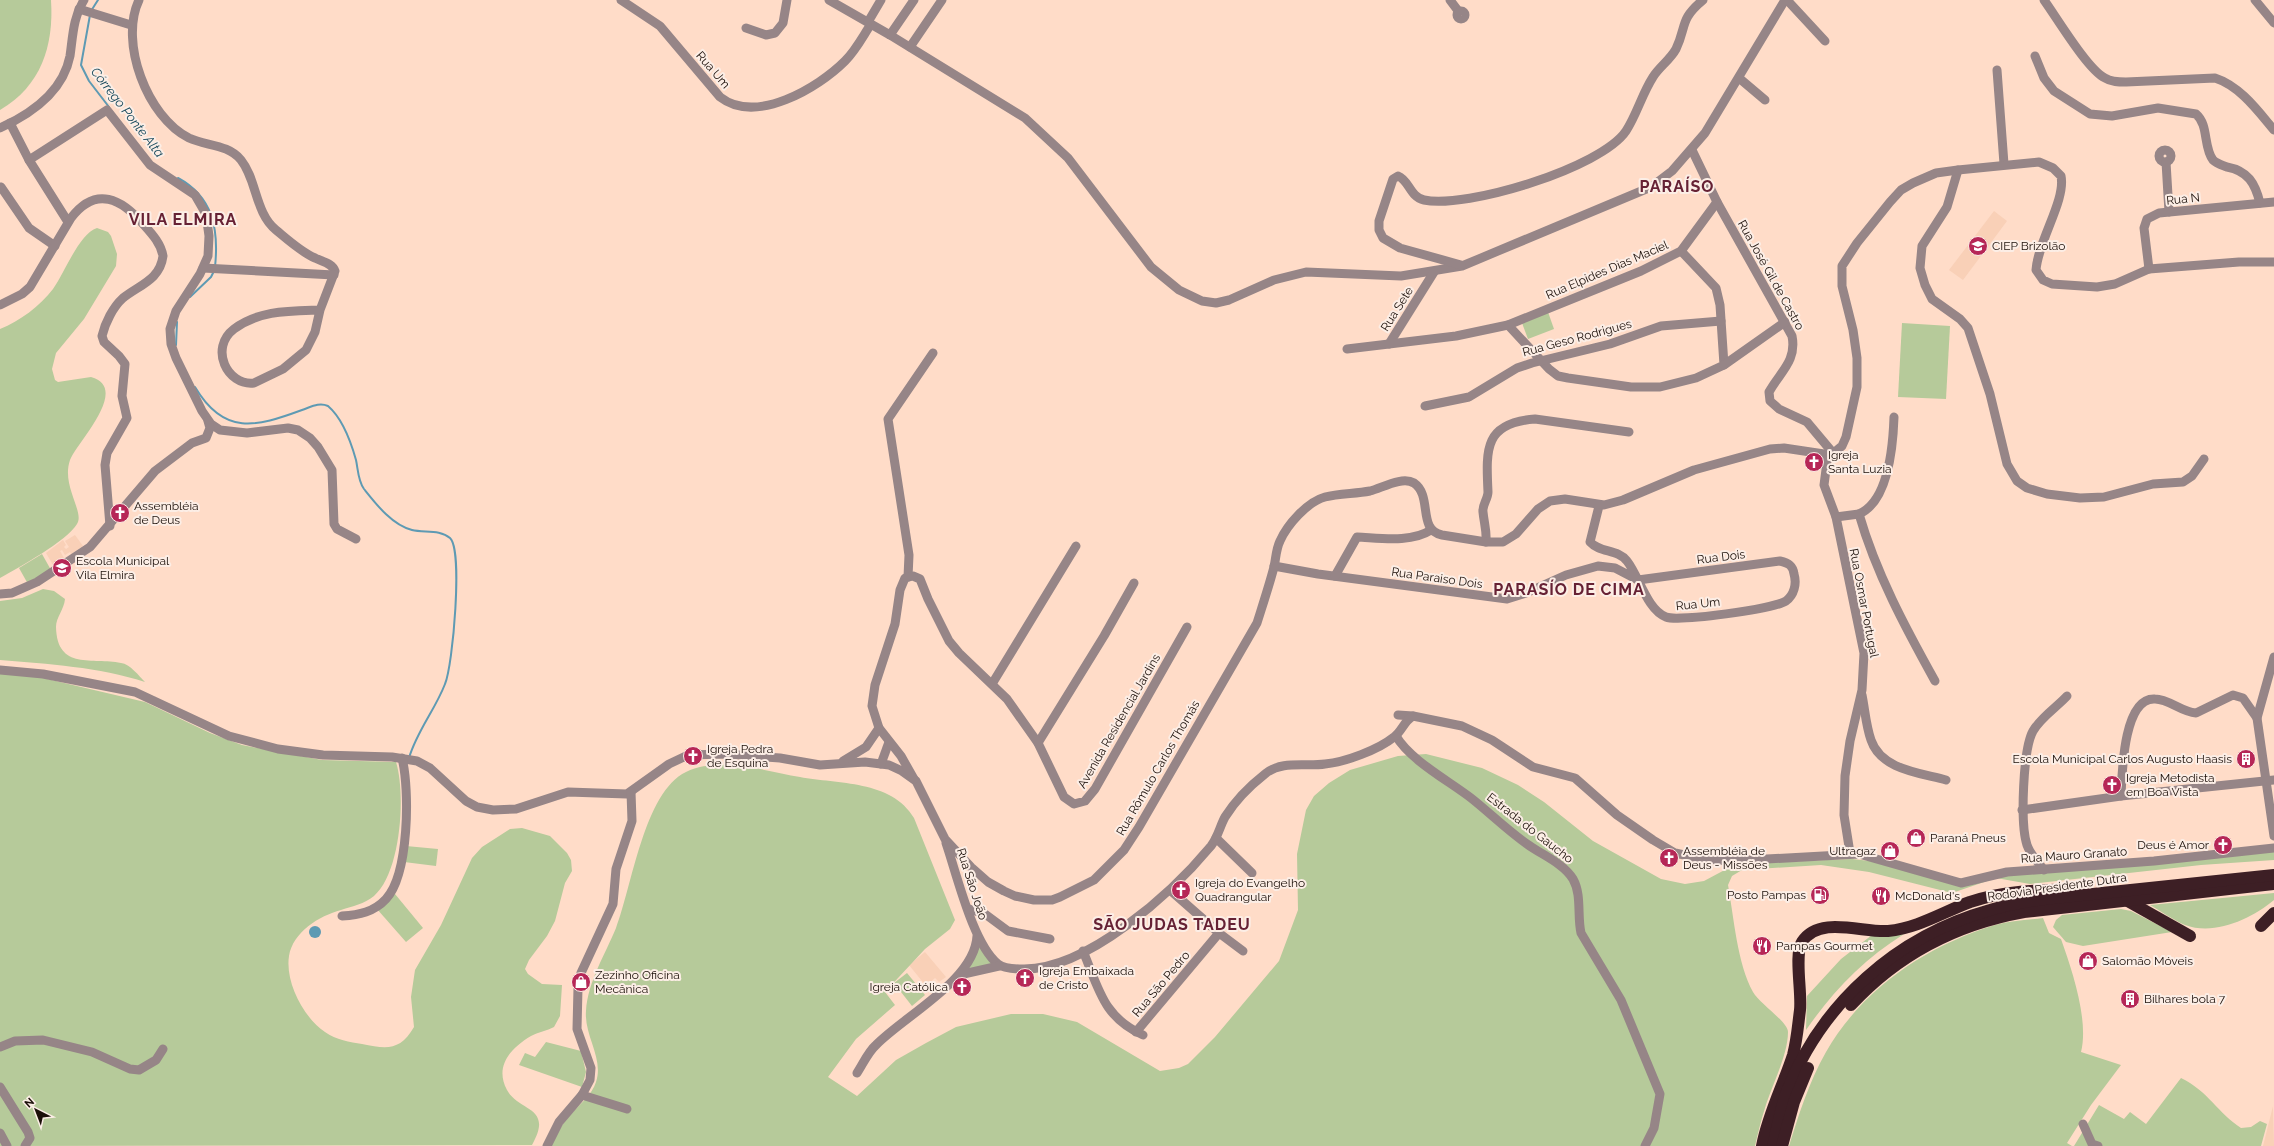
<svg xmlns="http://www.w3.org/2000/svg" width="2274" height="1146" viewBox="0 0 2274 1146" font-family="Raleway,sans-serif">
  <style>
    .built { fill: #f9d0b7 }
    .green { fill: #b6ca9a }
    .water { fill: #5e9ab3 }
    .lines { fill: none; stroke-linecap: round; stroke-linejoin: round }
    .stream { stroke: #5e9ab3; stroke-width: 2 }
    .minor { stroke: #968587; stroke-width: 9 }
    .highway { stroke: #3d1f25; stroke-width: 12 }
    .labels { text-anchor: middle; stroke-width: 4; stroke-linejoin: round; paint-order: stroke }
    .street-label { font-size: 12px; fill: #1b0f09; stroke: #fceee6 }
    .poi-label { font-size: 12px; fill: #1b0f09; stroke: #fceee6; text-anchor: start }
    .water-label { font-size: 13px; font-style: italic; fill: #16485b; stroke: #fceee6 }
    .district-label { font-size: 16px; font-weight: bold; letter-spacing: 1px; fill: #662134; stroke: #fceee6 }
  </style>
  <rect width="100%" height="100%" fill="#ffdcc8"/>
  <g class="built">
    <polygon points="1994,211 2007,221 1963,280 1949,270"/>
    <polygon points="75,535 83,546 71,554 70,552 65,555 62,550 60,551 64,558 53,565 46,553 63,540 66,545 64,547 66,549 69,547 65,541"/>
    <polygon points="925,952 946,977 939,982 935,978 926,986 909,965"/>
    <polygon points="2273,1106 2274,1146 2263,1146"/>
  </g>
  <g class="green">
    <path d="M 0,0 L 51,0 C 54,46 41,86 0,110 Z"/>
    <path d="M 97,228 L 108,232 L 111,236 L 117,254 L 116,266 L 84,319 L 56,353 L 52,369 L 55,380 L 58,382 L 91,377 C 131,388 77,442 70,460 C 61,486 85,512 77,524 C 67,541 18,568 0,578 L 0,329 C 20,321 40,306 53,289 C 65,272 79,234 97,228 Z"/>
    <polygon points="1548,312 1554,329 1528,339 1522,323"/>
    <polygon points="1902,323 1950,326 1946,399 1898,397"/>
    <polygon points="42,554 51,570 28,584 19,568"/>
    <path d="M 43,589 L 54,591 L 65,599 C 64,610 56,617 56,627 C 57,671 93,657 121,663 C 130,664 139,676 145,682 C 99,667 48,664 0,660 L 0,601 L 22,598 Z"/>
    <path d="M 0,672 L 43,678 L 145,702 L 210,733 L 242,745 L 322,760 L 396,762 C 406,794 401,873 374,896 C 364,904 353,906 341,910 C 319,916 293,932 289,956 C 285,982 303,1017 325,1032 C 336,1040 350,1042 362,1044 C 387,1049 400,1051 414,1027 L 411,997 L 415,970 L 441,925 L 472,858 L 482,847 L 510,829 L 522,828 L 550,836 L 567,853 L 571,860 L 572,871 L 565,883 L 555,921 L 547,936 L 529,960 L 525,969 L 528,974 L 542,984 L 562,985 L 560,1016 L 554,1027 C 547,1031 538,1032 531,1036 C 511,1048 494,1066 507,1090 C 519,1112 554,1106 532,1145 L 0,1146 Z"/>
    <path d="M 1426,754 L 1482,768 L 1518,785 L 1544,802 L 1593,841 L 1661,879 L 1685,884 L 1704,881 L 1734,865 L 1752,863 L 1852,859 L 1870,861 L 1955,884 L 1994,875 L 2274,851 L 2274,860 L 2201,865 L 2030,884 L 1996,878 L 1952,893 L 1869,872 L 1821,865 L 1742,870 L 1732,876 L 1728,885 C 1734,918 1737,963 1753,992 C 1760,1004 1788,1022 1788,1032 C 1788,1055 1772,1085 1765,1108 C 1761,1120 1758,1133 1755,1146 L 551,1146 C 556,1135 561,1125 570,1115 C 579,1105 592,1095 596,1082 C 604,1058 584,1036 586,1011 C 588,981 605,955 616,928 C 632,887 644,792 686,772 C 720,756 765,771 800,777 C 837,784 892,780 914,818 L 955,920 L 950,929 L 925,949 L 885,992 L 895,1005 L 856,1039 L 828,1077 L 857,1096 L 896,1060 L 926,1043 L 956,1027 L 1011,1014 L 1043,1014 L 1077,1022 L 1160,1071 L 1179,1068 L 1188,1064 L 1215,1037 L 1279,961 L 1298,910 L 1297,854 L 1306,810 L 1314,796 L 1329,783 L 1350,770 L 1398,756 Z"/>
    <polygon points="406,846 438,849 436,866 404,862"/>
    <path d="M 2274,893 L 2274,900 C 2251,919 2215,936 2185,925 C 2173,920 2161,911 2150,905 Z"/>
    <polygon points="395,894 423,928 406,942 377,909"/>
    <polygon points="2121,909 2131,911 2172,932 2083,946 2066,942 2053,927 2056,920 2062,915"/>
    <path d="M 2043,918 L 2049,933 L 2061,939 C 2072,970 2089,1020 2081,1052 L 2121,1065 L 2091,1105 L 2067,1143 L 2072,1146 L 1789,1146 C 1799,1114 1809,1082 1826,1052 C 1862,989 1926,946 1995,925 C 2010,921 2027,920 2043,918 Z"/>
    <path d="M 1904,934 C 1864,959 1833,991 1806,1030 L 1807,996 L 1841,959 L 1872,935 Z"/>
    <polygon points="978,943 996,964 963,971"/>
    <polygon points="907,973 925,995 912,1006 894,983"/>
    <polygon points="546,1042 581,1051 586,1072 582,1087 519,1065 525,1053 535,1057"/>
    <path d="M 2181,1078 C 2208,1091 2218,1113 2241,1128 L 2251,1127 L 2260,1121 L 2267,1124 L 2261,1146 L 2074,1146 L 2099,1105 L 2124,1119 L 2130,1112 L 2146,1124 Z"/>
  </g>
  <circle class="water" cx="315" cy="932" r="6"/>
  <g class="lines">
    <g class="stream">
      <polyline points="91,11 98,0"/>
      <polyline points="90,15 81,65 89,81 109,107"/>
      <path d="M 178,178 C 213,197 219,229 215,267"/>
      <polyline points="190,297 211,277 214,271"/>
      <polyline points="176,345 177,322"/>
      <path d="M 195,387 C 224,436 256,427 302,410 C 311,407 319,402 328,406 C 342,418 351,442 356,460 C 358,469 358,481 364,489 C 376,504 392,525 412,530 C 424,533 440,529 450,538 C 463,550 453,665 445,684 C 435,710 417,731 409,758"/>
    </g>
    <g class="minor">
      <path d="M 139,0 C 119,42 147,117 189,138 C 206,146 228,144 241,160 C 257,180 255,213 276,230 C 288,240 301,252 315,258 C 323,262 332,263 335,271 L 320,310 L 315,332 L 306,350 L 283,369 L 254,383 C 227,386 209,348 234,329 C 259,310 291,311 320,310"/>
      <path d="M 621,0 L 660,26 L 720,97 C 756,125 818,88 845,61 C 856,50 863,36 871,24"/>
      <polyline points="829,0 890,35 1025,118 1068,158 1151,267 1179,290 1202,301 1216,303 1229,300 1274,280 1306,272 1401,276 1462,266 1651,187 1672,171 1705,133 1785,0"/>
      <polyline points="1450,0 1459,12"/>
      <polyline points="1787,0 1825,41"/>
      <path d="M 2044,0 C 2057,18 2088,70 2105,78 C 2111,82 2119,82 2126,82 L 2215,78 C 2240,86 2258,111 2274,130"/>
      <polyline points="2255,0 2274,23"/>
      <polyline points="79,9 131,25"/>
      <circle cx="1461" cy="15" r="4"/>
      <polyline points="868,22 881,0"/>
      <polyline points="746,28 766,35 775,33 783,23 787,0"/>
      <polyline points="890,35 914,0"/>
      <polyline points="910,47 942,0"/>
      <path d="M 2035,56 L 2044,78 L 2054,91 L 2090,114 L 2112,116 L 2158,108 L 2196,114 C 2209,125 2203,147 2213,160 C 2217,164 2222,165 2227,167 C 2248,171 2255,183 2260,203"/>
      <polyline points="1997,70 2004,164"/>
      <polyline points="1739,78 1765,100"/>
      <polyline points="10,123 29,160 68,222"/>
      <path d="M 0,128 C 31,114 63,92 70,56 C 73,35 73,18 84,0"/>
      <circle cx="2165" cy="156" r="6"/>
      <path d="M 1692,150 L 1717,202 L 1792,336 C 1797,361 1780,372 1769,392 L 1770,401 L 1779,409 L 1807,422 L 1833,453"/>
      <polyline points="29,160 107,110 150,165 195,195 206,214 209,236 208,256 200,274 176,311 170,329 171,344 176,358 202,411 211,424 220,430 247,433 288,428 298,430 310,438 318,447 332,470 334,524 337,529 356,539"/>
      <polyline points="2166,162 2169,212"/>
      <polyline points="1958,170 1947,207 1922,246 1920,268 1925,285 1932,299 1960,319 1968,328 1990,394 2007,464 2017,481 2027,488 2047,494 2080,498 2104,497 2153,484 2183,482 2192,476 2204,459"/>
      <polyline points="1,187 29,228 55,246"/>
      <path d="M 1461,265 L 1400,248 L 1383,238 L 1379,230 L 1379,221 L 1393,179 L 1398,176 C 1409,180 1410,197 1424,200 C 1466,209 1601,168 1626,131 C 1637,114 1642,94 1653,77 C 1659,67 1670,60 1676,49 C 1687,26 1679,20 1703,0"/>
      <polyline points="203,268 334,275"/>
      <polyline points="2149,269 2144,228 2147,219 2159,213 2274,202"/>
      <path d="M 0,305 L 22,294 L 30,287 L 71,218 C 96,185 122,199 144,225 C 153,235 161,244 163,256 C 160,280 139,285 123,298 C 113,307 105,323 102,336 L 104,342 L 119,356 L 125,364 L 122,396 L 127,418 L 107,453 L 105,465 L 110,526"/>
      <polyline points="1508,325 1549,369 1558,376 1568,378 1631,387 1660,387 1696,378 1724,365 1720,305 1716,288 1681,251"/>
      <polyline points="1389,344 1434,272"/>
      <polyline points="1347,349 1456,336 1508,325 1641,271 1681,251 1717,202"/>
      <polyline points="1724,365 1785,322"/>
      <polyline points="1425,406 1469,397 1517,368 1532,363 1610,344 1661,326 1721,321"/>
      <polyline points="1828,454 1824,485 1836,517 1864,653 1862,690 1850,741 1845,776 1844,815 1850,853"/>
      <path d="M 1859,514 C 1889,501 1893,446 1894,417"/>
      <path d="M 1836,517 L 1859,514 C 1876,573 1905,627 1935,681"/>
      <path d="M 1486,542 C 1487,531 1484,523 1483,512 C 1482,505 1488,499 1488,492 C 1486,449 1484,423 1535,419 L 1629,432"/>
      <path d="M 1274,566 L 1318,574 L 1507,599 L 1526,593 L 1566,575 L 1598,566 L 1615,568 L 1638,580 L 1780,561 C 1789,563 1793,566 1794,574 C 1797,584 1794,595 1786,601 C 1774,609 1678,622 1666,617 C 1647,610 1639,576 1627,561 C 1618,549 1600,553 1590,542 L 1599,506"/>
      <path d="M 1335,576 L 1357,537 C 1380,538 1411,543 1431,530"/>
      <polyline points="908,577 909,555 888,419 933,353"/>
      <polyline points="0,594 12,593 37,582 90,547 155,471 192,443 206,438 210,428 208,421"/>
      <polyline points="2274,657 2257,718 2274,836"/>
      <path d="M 0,670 L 43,674 L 135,692 L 229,736 L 278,749 L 323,755 L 392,757 L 417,761 L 430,768 L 466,801 L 477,807 L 493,810 L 516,809 L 568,792 L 627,794 L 669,764 L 688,755 L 726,754 L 780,758 L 820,765 L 865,762 L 889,765 L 902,771 L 916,781 L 945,839 L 971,867 L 988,882 L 1004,891 L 1015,896 L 1034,900 L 1052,900 L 1060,897 L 1094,880 L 1124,850 L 1139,827 L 1257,623 C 1263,604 1269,586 1274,567 C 1276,558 1276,549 1280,541 C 1287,525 1307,502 1325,497 C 1339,493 1355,494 1370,491 C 1382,488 1402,476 1414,483 C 1433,496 1417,530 1442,535 L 1486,542 L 1503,542 L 1516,534 L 1538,509 L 1550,501 L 1565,499 L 1604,505 L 1623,500 L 1694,470 L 1770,449 L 1784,448 L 1824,454 L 1836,451 L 1842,446 L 1846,437 L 1857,387 L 1857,358 L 1853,330 L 1842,286 L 1842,266 L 1857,243 L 1890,202 L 1901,190 L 1913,183 L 1936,173 L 1958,170 L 2039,162 L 2053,168 L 2061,176 C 2066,200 2038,241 2036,270 L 2043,280 L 2052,284 L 2097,287 L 2115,284 L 2149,269 L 2239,262 L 2274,262"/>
      <polyline points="992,684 1076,546"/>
      <path d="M 1862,695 C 1865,710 1866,726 1871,740 C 1881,770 1921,773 1946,780"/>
      <polyline points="1398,715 1413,716"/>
      <path d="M 1396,736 C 1410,760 1449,781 1471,798 C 1490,813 1507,830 1527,844 C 1542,855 1563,863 1573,879 C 1582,895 1577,916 1581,933 L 1621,1000 L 1660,1094 L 1654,1128 L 1645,1146"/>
      <polyline points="1038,743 1104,636 1134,583"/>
      <polyline points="843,761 866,747 879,728"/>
      <polyline points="881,764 889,742"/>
      <polyline points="914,779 901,756 879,728 872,706 875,685 895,624 900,590 905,578 913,576 920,579 928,599 949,641 959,653 1007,699 1038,743 1064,797 1074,804 1085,801 1095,789 1187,627"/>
      <path d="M 2121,796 C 2122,775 2123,697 2155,699 C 2169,699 2181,712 2196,713 L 2233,695 L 2243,698 L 2257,718"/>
      <polyline points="2022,810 2121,796 2274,780"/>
      <polyline points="1216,838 1252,873"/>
      <path d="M 946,843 C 957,875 973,944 998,964 C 1004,969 1016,969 1023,969 C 1087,970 1172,893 1211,846 C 1218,837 1220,826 1225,817 C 1235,801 1251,785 1265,774 C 1282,760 1305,767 1325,764 C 1345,762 1378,750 1394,737 C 1402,731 1404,721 1413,716 L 1462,726 L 1492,740 L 1533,767 L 1575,778 L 1617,815 L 1653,840 L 1675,853 L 1703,859 L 1731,861 L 1859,854 L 1961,883 L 2007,872 L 2154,861 L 2274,848"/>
      <path d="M 2044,870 C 2038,862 2030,854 2027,845 C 2020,824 2023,749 2033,731 C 2041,717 2057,707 2067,696"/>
      <polyline points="1170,890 1219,933 1243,951"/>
      <polyline points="969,909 985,914 1008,931 1050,939"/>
      <path d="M 342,916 C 359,915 374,912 386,899 C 409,874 410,790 402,758"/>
      <path d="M 1083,951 C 1099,989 1103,1017 1143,1035"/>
      <polyline points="959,975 999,966"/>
      <polyline points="1136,1032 1219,933"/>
      <polyline points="0,1047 15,1041 43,1040 92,1052 130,1069 139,1070 156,1060 163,1049"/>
      <path d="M 857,1073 C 863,1064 868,1052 876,1045 C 904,1016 975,980 977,936"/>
      <polyline points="0,1087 28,1132 30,1138 25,1146"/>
      <polyline points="582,1095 627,1109"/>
      <polyline points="2083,1124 2092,1144 2098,1146"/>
      <polyline points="0,1133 7,1146"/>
      <polyline points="547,1146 559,1122 582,1095 590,1080 591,1068 577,1029 578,988 581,973 613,904 616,869 632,821 631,792"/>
    </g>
    <g class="highway">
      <polyline points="2126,900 2190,936"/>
      <polyline points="2261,926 2274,913"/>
      <path d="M 1851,1005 C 1898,954 1957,924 2024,912 L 2274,884"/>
      <path d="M 1762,1146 C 1768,1114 1783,1086 1793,1055 C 1797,1040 1798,1025 1800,1010 C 1802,992 1794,954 1802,942 C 1819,915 1863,933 1888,931 C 1918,928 1943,912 1970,902 C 2006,890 2044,890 2081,889"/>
      <path d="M 1773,1146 C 1777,1129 1780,1111 1786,1094 C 1821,1003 1897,936 1990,910 C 2026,899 2066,897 2102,893 C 2160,887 2217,881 2274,875"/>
      <polyline points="1782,1146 1794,1102 1808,1068"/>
    </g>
  </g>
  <defs>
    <symbol id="school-disc" viewBox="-11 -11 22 22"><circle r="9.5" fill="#b62757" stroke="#fceee6"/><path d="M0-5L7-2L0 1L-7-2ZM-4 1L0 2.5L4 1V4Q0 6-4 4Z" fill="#fff"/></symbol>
    <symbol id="church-disc" viewBox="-11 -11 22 22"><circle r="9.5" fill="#b62757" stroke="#fceee6"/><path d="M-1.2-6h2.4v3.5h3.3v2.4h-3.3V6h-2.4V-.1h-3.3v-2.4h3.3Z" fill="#fff"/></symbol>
    <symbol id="building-disc" viewBox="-11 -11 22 22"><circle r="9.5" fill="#b62757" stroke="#fceee6"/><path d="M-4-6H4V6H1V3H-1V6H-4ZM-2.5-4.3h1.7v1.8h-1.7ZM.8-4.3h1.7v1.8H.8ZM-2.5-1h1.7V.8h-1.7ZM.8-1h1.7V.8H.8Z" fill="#fff"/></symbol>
    <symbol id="shop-disc" viewBox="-11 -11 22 22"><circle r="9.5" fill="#b62757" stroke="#fceee6"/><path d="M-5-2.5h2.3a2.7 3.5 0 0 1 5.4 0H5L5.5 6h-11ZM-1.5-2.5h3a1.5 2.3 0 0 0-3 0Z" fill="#fff"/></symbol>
    <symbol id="fuel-disc" viewBox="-11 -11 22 22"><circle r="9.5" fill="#b62757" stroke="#fceee6"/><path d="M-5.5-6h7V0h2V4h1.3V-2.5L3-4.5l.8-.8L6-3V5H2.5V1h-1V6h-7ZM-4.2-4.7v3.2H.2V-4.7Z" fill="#fff"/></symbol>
    <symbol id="restaurant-disc" viewBox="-11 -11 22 22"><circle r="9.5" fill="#b62757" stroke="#fceee6"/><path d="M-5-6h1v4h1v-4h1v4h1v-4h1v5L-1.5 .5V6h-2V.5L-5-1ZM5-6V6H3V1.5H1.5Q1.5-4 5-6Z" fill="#fff"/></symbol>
  </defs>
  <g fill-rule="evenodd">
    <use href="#school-disc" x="1967" y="235" width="22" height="22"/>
    <use href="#church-disc" x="1803" y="451" width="22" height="22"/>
    <use href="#church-disc" x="109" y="502" width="22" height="22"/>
    <use href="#school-disc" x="51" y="557" width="22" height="22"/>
    <use href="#church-disc" x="682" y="745" width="22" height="22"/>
    <use href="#building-disc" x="2235" y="748" width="22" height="22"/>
    <use href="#church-disc" x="2101" y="774" width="22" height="22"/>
    <use href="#shop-disc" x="1905" y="827" width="22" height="22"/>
    <use href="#church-disc" x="2212" y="834" width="22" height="22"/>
    <use href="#shop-disc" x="1879" y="840" width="22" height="22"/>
    <use href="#church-disc" x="1658" y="847" width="22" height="22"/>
    <use href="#church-disc" x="1170" y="879" width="22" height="22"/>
    <use href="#fuel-disc" x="1809" y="884" width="22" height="22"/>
    <use href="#restaurant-disc" x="1870" y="885" width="22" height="22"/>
    <use href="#restaurant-disc" x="1751" y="935" width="22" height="22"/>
    <use href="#shop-disc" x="2077" y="950" width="22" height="22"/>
    <use href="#church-disc" x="1014" y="967" width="22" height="22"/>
    <use href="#shop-disc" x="570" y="971" width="22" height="22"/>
    <use href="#church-disc" x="951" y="976" width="22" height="22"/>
    <use href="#building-disc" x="2119" y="988" width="22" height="22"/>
  </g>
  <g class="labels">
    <g class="street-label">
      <text transform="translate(713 70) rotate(49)" y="4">Rua Um</text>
      <text transform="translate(2183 199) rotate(-6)" y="4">Rua N</text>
      <text transform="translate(1607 270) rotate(-23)" y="4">Rua Elpides Dias Maciel</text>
      <text transform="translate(1771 275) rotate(61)" y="4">Rua José Gil de Castro</text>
      <text transform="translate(1397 309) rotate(-58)" y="4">Rua Sete</text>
      <text transform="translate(1577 338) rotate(-15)" y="4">Rua Geso Rodrigues</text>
      <text transform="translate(1721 557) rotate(-7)" y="4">Rua Dois</text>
      <text transform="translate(1437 578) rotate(8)" y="4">Rua Paraiso Dois</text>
      <text transform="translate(1864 603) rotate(79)" y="4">Rua Osmar Portugal</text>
      <text transform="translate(1698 604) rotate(-6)" y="4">Rua Um</text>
      <text transform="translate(1119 721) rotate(-60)" y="4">Avenida Residencial Jardins</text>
      <text transform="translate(1158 768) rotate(-60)" y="4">Rua Rômulo Carlos Thomás</text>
      <text transform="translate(1530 828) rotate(38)" y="4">Estrada do Gaucho</text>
      <text transform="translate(2074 855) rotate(-4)" y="4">Rua Mauro Granato</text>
      <text transform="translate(972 884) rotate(72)" y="4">Rua São João</text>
      <text transform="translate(2057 887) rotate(-8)" y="4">Rodovia Presidente Dutra</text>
      <text transform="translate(1161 984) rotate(-50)" y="4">Rua São Pedro</text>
    </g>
    <g class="poi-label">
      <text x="1992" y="250">CIEP Brizolão</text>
      <text x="1828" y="459">Igreja<tspan x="1828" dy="14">Santa Luzia</tspan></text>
      <text x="134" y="510">Assembléia<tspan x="134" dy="14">de Deus</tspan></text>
      <text x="76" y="565">Escola Municipal<tspan x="76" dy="14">Vila Elmira</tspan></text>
      <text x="707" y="753">Igreja Pedra<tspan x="707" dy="14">de Esquina</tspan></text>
      <text x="2232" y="763" text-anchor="end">Escola Municipal Carlos Augusto Haasis</text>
      <text x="2126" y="782">Igreja Metodista<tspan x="2126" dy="14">em Boa Vista</tspan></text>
      <text x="1930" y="842">Paraná Pneus</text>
      <text x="2209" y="849" text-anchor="end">Deus é Amor</text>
      <text x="1683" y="855">Assembléia de<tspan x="1683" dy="14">Deus - Missões</tspan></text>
      <text x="1876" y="855" text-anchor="end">Ultragaz</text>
      <text x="1195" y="887">Igreja do Evangelho<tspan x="1195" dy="14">Quadrangular</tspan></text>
      <text x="1806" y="899" text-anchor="end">Posto Pampas</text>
      <text x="1895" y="900">McDonald's</text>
      <text x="1776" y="950">Pampas Gourmet</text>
      <text x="2102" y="965">Salomão Móveis</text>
      <text x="1039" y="975">Igreja Embaixada<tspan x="1039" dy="14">de Cristo</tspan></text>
      <text x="595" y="979">Zezinho Oficina<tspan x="595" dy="14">Mecânica</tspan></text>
      <text x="948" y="991" text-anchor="end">Igreja Católica</text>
      <text x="2144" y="1003">Bilhares bola 7</text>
    </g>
    <g class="water-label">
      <text transform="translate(128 112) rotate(52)" y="5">Córrego Ponte Alta</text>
    </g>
    <g class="district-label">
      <text x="1677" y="192">PARAÍSO</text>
      <text x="183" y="225">VILA ELMIRA</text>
      <text x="1569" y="595">PARASÍO DE CIMA</text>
      <text x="1172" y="930">SÃO JUDAS TADEU</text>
    </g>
  </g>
  <g transform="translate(36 1110) rotate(318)" stroke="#fceee6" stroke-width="3" paint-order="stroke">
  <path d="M0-3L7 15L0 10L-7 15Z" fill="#1b0f09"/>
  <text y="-6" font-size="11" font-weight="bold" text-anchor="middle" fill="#1b0f09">N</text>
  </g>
</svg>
